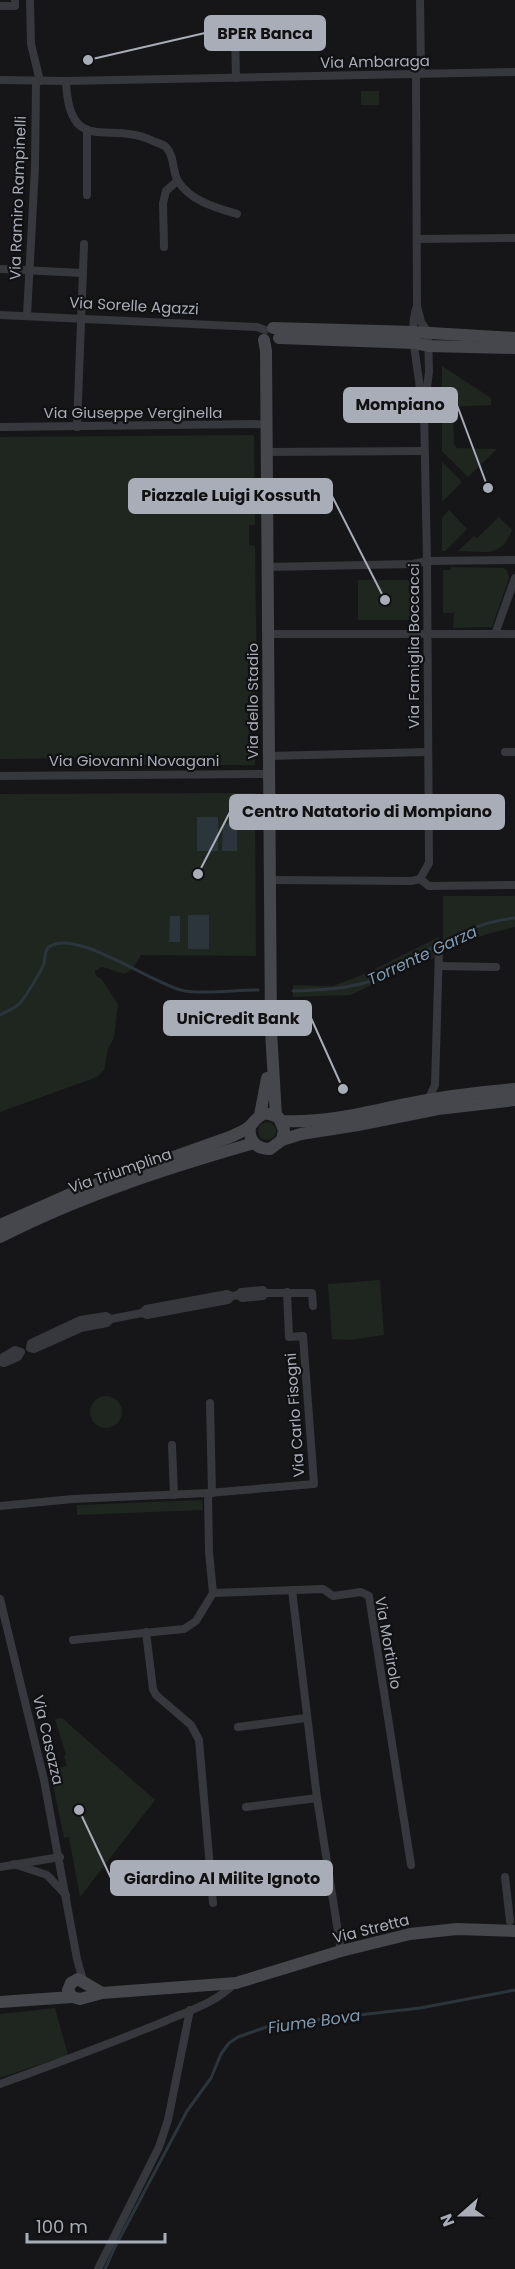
<svg xmlns="http://www.w3.org/2000/svg" width="515" height="2269" viewBox="0 0 515 2269" font-family="Poppins,sans-serif">
  <style>
    .green { fill: #1e261f }
    .water { fill: #2c353c }
    .lines { fill: none; stroke-linecap: round; stroke-linejoin: round }
    .stream { stroke: #2c353c; stroke-width: 3 }
    .street { stroke: #37383d; stroke-width: 8 }
    .secondary { stroke: #45474d; stroke-width: 12 }
    .labels { text-anchor: middle; stroke-width: 4.5; stroke-linejoin: round; paint-order: stroke }
    .street-label { font-size: 15px; fill: #a8adb8; stroke: #111113 }
    .water-label { font-size: 16px; font-style: italic; fill: #7f9bb3; stroke: #111113 }
    .leader { fill: none; stroke: #a8adb8; stroke-width: 2 }
    .callout-dot { fill: #a8adb8; stroke: #111113; stroke-width: 2 }
    .callout { fill: #a8adb8; stroke: #a8adb8; stroke-width: 2 }
    .callout-label { font-size: 16px; text-anchor: middle; font-weight: bold; fill: #111 }
  </style>
  <rect width="100%" height="100%" fill="#161618"/>
  <g class="green">
    <rect x="361" y="91" width="18" height="14"/>
    <polygon points="442,366 491,398 491,405 453,407 454,444 457,448 497,449 468,477 442,451"/>
    <polygon points="254,435 255,525 249,525 249,545 255,546 257,697 249,697 249,735 255,735 255,765 95,765 95,758 0,759 0,437"/>
    <polygon points="442,462 462,482 442,502"/>
    <polygon points="449,510 467,529 445,551 442,551 442,518"/>
    <path d="M 499,517 L 512,530 C 501,559 484,551 458,551 L 474,536 L 477,538 Z"/>
    <polygon points="451,567 503,568 507,570 509,578 492,627 453,628 454,613 443,613 443,570 451,570"/>
    <rect x="358" y="580" width="54" height="40"/>
    <path d="M 255,793 L 256,956 L 141,955 C 124,984 125,971 101,967 L 95,971 L 96,976 L 102,980 L 118,1004 L 114,1038 L 108,1049 L 104,1070 L 97,1077 L 0,1112 L 0,794 Z"/>
    <polygon points="443,896 515,896 515,927 487,934 443,950"/>
    <polygon points="439,937 438,958 429,959 350,995 293,997 293,985 333,986 369,972"/>
    <circle cx="267" cy="1131" r="9"/>
    <polygon points="380,1280 384,1335 349,1340 332,1339 328,1284"/>
    <circle cx="106" cy="1412" r="16"/>
    <polygon points="202,1500 203,1510 77,1515 77,1505"/>
    <polygon points="62,1718 155,1800 80,1897 69,1837 64,1838 50,1770 67,1766 64,1756 66,1755 55,1719"/>
    <polygon points="55,2008 68,2055 0,2078 0,2014"/>
  </g>
  <g class="water">
    <rect x="197" y="817" width="21" height="34"/>
    <polygon points="223,823 237,824 237,851 222,851"/>
    <rect x="188" y="915" width="21" height="34"/>
    <polygon points="170,916 180,916 180,942 169,942"/>
  </g>
  <g class="lines">
    <g class="stream">
      <path d="M 293,991 C 324,990 350,989 380,978 C 391,973 402,965 412,959 C 443,941 479,921 515,918"/>
      <path d="M 0,1015 C 6,1012 15,1008 20,1003 C 26,996 40,973 44,964 C 46,958 43,952 49,947 C 75,927 155,986 185,991 C 203,994 238,990 258,990"/>
      <polyline points="105,2269 115,2247 187,2111 211,2078 221,2054 229,2043 238,2037 272,2025 420,2008 515,1990"/>
    </g>
    <g class="street">
      <polyline points="30,0 31,44 40,81"/>
      <polyline points="0,6 15,6 15,0"/>
      <polyline points="235,32 236,78"/>
      <polyline points="416,75 417,306 421,322 428,332 429,372 424,410 427,561 429,863 420,879"/>
      <polyline points="416,75 421,69 420,0"/>
      <polyline points="0,80 66,81 515,72"/>
      <path d="M 66,81 C 69,158 110,119 153,141 C 157,143 163,144 166,147 C 175,156 172,172 178,181 C 190,201 217,208 237,214"/>
      <polyline points="87,195 87,130"/>
      <polyline points="417,239 515,238"/>
      <polyline points="164,247 163,203 166,191 177,181"/>
      <polyline points="0,269 83,273"/>
      <path d="M 417,306 C 407,330 420,373 421,400"/>
      <polyline points="0,315 257,327 265,330"/>
      <polyline points="27,316 35,167 36,81"/>
      <polyline points="0,427 266,424"/>
      <polyline points="77,427 84,244"/>
      <polyline points="266,452 424,451"/>
      <polyline points="267,567 413,564 427,561 515,560"/>
      <polyline points="267,634 515,634"/>
      <polyline points="495,634 515,578"/>
      <polyline points="505,752 515,752"/>
      <polyline points="268,756 428,752"/>
      <polyline points="0,776 268,774"/>
      <polyline points="269,880 411,881 420,879 429,886 515,885"/>
      <polyline points="439,966 496,967"/>
      <polyline points="428,1100 435,1085 439,949"/>
      <polygon points="227,1294 232,1296 228,1300 147,1315 142,1313 146,1309"/>
      <polyline points="238,1295 242,1298 263,1296 266,1293"/>
      <polyline points="232,1296 238,1295 241,1292 263,1290 266,1293 312,1293 313,1306"/>
      <polygon points="106,1316 111,1319 107,1323 81,1328 34,1349 30,1348 31,1343 80,1320"/>
      <polyline points="111,1319 142,1313"/>
      <polyline points="0,1359 15,1350 21,1352 18,1357 4,1363 0,1362"/>
      <polyline points="210,1403 212,1493"/>
      <polyline points="172,1445 174,1495"/>
      <polyline points="0,1506 73,1499 208,1493 314,1484 303,1336 289,1337 287,1292"/>
      <polyline points="292,1590 317,1798 341,1951"/>
      <polyline points="213,1593 323,1589 333,1596 361,1592 369,1596 411,1865"/>
      <polyline points="0,1599 44,1780 77,1959 83,1980"/>
      <polyline points="146,1632 153,1689 156,1695 191,1725 199,1740 213,1903"/>
      <polyline points="73,1640 184,1629 196,1621 213,1593 209,1552 208,1493"/>
      <polyline points="238,1727 306,1718"/>
      <polyline points="246,1807 317,1798"/>
      <polyline points="14,1864 47,1875 66,1895"/>
      <polyline points="0,1867 60,1857"/>
      <polyline points="505,1877 510,1921"/>
      <polyline points="246,1890 329,1879"/>
      <path d="M 0,2084 C 55,2064 109,2044 163,2022 C 188,2011 216,2003 235,1983"/>
      <polyline points="98,2269 159,2147 168,2120 190,2010"/>
    </g>
    <g class="secondary">
      <polyline points="273,328 414,332 515,338"/>
      <polyline points="279,338 415,343 428,346 515,348"/>
      <polyline points="264,340 266,351 271,1031 276,1116"/>
      <polyline points="260,1115 267,1078"/>
      <path d="M 281,1121 C 322,1123 360,1114 400,1105 C 438,1097 476,1092 515,1089"/>
      <path d="M 250,1126 C 248,1140 256,1149 270,1149 L 282,1140 L 301,1134 L 358,1125 L 438,1109 L 515,1100"/>
      <path d="M 0,1225 L 75,1192 L 230,1137 C 236,1134 244,1131 249,1127 C 259,1117 262,1108 279,1118 L 284,1130 L 282,1140"/>
      <path d="M 0,1237 C 80,1196 167,1168 254,1143"/>
      <polyline points="102,1993 78,1979 71,1983 68,1990 72,1997 80,1999 102,1993 236,1983 341,1951 410,1934 457,1929 515,1931"/>
      <polyline points="0,2002 72,1997"/>
    </g>
  </g>
  <g class="labels">
    <g class="street-label">
      <text transform="translate(375 62) rotate(-1)" y="5">Via Ambaraga</text>
      <text transform="translate(18 198) rotate(-88)" y="5">Via Ramiro Rampinelli</text>
      <text transform="translate(134 306) rotate(3)" y="5">Via Sorelle Agazzi</text>
      <text x="133" y="418">Via Giuseppe Verginella</text>
      <text transform="translate(414 646) rotate(-90)" y="5">Via Famiglia Boccacci</text>
      <text transform="translate(253 701) rotate(-90)" y="5">Via dello Stadio</text>
      <text x="134" y="766">Via Giovanni Novagani</text>
      <text transform="translate(120 1171) rotate(-19)" y="5">Via Triumplina</text>
      <text transform="translate(295 1415) rotate(-94)" y="5">Via Carlo Fisogni</text>
      <text transform="translate(388 1643) rotate(80)" y="5">Via Mortirolo</text>
      <text transform="translate(48 1740) rotate(77)" y="5">Via Casazza</text>
      <text transform="translate(371 1929) rotate(-14)" y="5">Via Stretta</text>
    </g>
    <g class="water-label">
      <text transform="translate(422 955) rotate(-25)" y="6">Torrente Garza</text>
      <text transform="translate(314 2021) rotate(-8)" y="6">Fiume Bova</text>
    </g>
  </g>
  <path class="leader" d="M88 60L205 33M488 488L457 405M385 600L332 496M198 874L230 812M343 1089L311 1018M79 1810L111 1878"/>
  <g class="callout-dot">
    <circle cx="88" cy="60" r="6"/>
    <circle cx="488" cy="488" r="6"/>
    <circle cx="385" cy="600" r="6"/>
    <circle cx="198" cy="874" r="6"/>
    <circle cx="343" cy="1089" r="6"/>
    <circle cx="79" cy="1810" r="6"/>
  </g>
  <g class="callout">
    <rect x="205" y="16" width="120" height="34" rx="6"/>
    <rect x="344" y="388" width="113" height="34" rx="6"/>
    <rect x="129" y="479" width="203" height="34" rx="6"/>
    <rect x="230" y="795" width="274" height="34" rx="6"/>
    <rect x="164" y="1001" width="147" height="34" rx="6"/>
    <rect x="111" y="1861" width="221" height="34" rx="6"/>
  </g>
  <g class="callout-label">
    <text x="265" y="39">BPER Banca</text>
    <text x="400" y="410">Mompiano</text>
    <text x="231" y="501">Piazzale Luigi Kossuth</text>
    <text x="367" y="817">Centro Natatorio di Mompiano</text>
    <text x="238" y="1024">UniCredit Bank</text>
    <text x="222" y="1884">Giardino Al Milite Ignoto</text>
  </g>
  <g transform="translate(461 2215) rotate(249)" stroke="#111113" stroke-width="4.5" paint-order="stroke">
  <path d="M0-4.5L10 22L0 15L-10 22Z" fill="#a8adb8"/>
  <text y="-9" font-size="16" font-weight="bold" text-anchor="middle" fill="#a8adb8">N</text>
  </g>
  <path d="M27 2233v9h138v-9" fill="none" stroke="#a8adb8" stroke-width="3"/>
  <text x="36" y="2233" font-size="18" fill="#a8adb8" stroke="#111113" stroke-width="4.5" paint-order="stroke">100 m</text>
</svg>
